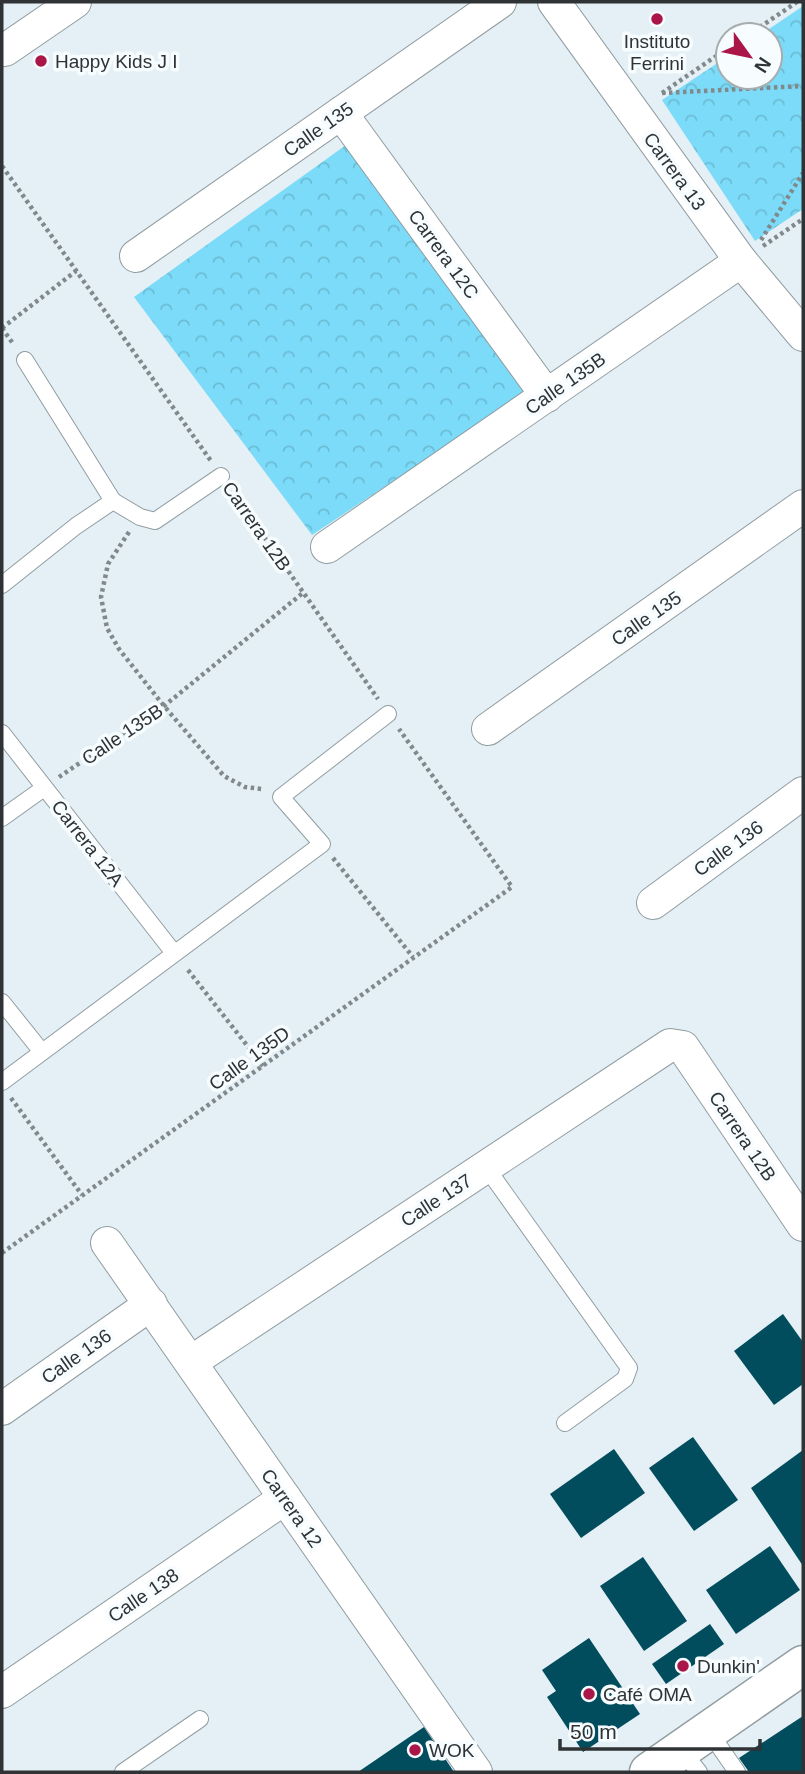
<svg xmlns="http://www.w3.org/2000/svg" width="805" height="1774" viewBox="0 0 805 1774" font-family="Helvetica,sans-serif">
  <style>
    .park { fill: url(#park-crowns) }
    .building { fill: #014c5d }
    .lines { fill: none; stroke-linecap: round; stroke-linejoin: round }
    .service-casing { stroke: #919da1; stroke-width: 18 }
    .minor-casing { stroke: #919da1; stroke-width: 34 }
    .tertiary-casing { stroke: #919da1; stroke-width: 41 }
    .path { stroke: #81898c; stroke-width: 4.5; stroke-dasharray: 3.5 3.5; stroke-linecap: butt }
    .service { stroke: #fff; stroke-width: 16 }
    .minor { stroke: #fff; stroke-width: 32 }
    .tertiary { stroke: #fff; stroke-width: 38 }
    .poi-dot { fill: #aa1647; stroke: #f7fcfe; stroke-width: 2.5 }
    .labels { text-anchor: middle; stroke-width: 7; stroke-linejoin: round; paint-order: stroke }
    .poi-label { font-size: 19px; fill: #2f3335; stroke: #f7fcfe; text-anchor: start }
    .street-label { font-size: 19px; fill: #2f3335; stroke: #f7fcfe }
  </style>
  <defs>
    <pattern id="park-crowns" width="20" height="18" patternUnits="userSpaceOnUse" patternTransform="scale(1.75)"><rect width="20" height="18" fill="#7bdbf8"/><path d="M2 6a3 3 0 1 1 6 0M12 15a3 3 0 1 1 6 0" fill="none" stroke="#6bbcd5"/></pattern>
  </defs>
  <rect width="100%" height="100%" fill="#e4f0f5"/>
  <g class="park">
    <polygon points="803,6 803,209 755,241 662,100 728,56 728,77 770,77 770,35 760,35"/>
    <polygon points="353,140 530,390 312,535 134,297"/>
  </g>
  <g class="building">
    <polygon points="783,1314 803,1342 803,1384 774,1405 734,1351"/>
    <polygon points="693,1437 738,1500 694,1531 649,1468"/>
    <polygon points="614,1449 645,1493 581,1538 550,1494"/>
    <polygon points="803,1450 803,1566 751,1488"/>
    <polygon points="770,1546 800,1590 736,1634 706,1590"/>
    <polygon points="643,1557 687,1621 644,1651 600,1586"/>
    <polygon points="710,1624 724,1644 666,1684 652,1664"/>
    <polygon points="589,1638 640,1714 583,1752 547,1697 556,1691 542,1670"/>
    <polygon points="803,1716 803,1772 749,1772 739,1758"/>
    <polygon points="424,1727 454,1772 358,1772"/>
  </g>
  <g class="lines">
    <defs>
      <g id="service">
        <polyline points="25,360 113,501"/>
        <polyline points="2,585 76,526 113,501 140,517 155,521 221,476"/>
        <polyline points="2,733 174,953"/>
        <polyline points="2,818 44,788"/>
        <polyline points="2,1002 42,1052"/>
        <polyline points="2,1082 322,844 281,797 388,714"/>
        <polyline points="486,1167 629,1368 625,1379 565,1423"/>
        <polyline points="708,1730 737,1772"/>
        <polyline points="681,1750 699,1772"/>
        <polyline points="123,1772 200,1719"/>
      </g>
      <g id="minor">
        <polyline points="554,2 741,261 803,335"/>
        <polyline points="2,50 5,50 75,2"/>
        <polyline points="341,113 547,396"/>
        <polyline points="136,256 500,2"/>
        <polyline points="327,547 741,261"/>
        <polyline points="488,729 803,506"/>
        <polyline points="653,903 803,793"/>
        <polyline points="107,1243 476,1772"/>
        <polyline points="191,1362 670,1045 683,1047 803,1225"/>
        <polyline points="2,1409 151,1304"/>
        <polyline points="2,1692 285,1498"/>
      </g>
      <polyline id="tertiary" points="649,1772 803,1665"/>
    </defs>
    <use href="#service" class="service-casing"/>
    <use href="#minor" class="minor-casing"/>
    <use href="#tertiary" class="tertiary-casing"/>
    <g class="path">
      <polyline points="748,35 797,2"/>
      <polyline points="662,93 803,86"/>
      <polyline points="662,93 728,48"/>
      <polyline points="2,166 211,461"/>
      <polyline points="761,240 803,173"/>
      <polyline points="763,246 803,219"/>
      <polyline points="2,328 76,271"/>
      <polyline points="2,328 14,345"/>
      <polyline points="232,491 378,699"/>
      <polyline points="129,532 108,564 101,597 107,628 119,649 164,706 224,776 245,787 262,789"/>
      <polyline points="59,777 164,706 304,592"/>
      <polyline points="333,858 413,957"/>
      <polyline points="188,970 263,1066"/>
      <polyline points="11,1098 82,1195"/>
      <polyline points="2,1253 512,887 399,729"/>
    </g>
    <use href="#service" class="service"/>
    <use href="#minor" class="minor"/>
    <use href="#tertiary" class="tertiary"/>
  </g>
  <g class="poi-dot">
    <circle cx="657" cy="19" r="7"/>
    <circle cx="41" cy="61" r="7"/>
    <circle cx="683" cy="1666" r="7"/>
    <circle cx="589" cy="1694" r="7"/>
    <circle cx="415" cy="1750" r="7"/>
  </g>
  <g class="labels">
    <g class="poi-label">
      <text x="657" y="48" text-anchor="middle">Instituto<tspan x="657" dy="22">Ferrini</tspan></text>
      <text x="55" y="68">Happy Kids J I</text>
      <text x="697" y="1673">Dunkin'</text>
      <text x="603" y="1701">Café OMA</text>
      <text x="429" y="1757">WOK</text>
    </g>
    <g class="street-label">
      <text transform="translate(318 129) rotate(-35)" y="7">Calle 135</text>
      <text transform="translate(675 171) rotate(54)" y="7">Carrera 13</text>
      <text transform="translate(444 254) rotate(54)" y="7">Carrera 12C</text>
      <text transform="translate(565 383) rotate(-35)" y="7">Calle 135B</text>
      <text transform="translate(257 526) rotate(55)" y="7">Carrera 12B</text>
      <text transform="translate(646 618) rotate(-35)" y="7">Calle 135</text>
      <text transform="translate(122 734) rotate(-34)" y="7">Calle 135B</text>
      <text transform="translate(88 843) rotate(52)" y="7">Carrera 12A</text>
      <text transform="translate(728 848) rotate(-36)" y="7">Calle 136</text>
      <text transform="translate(249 1058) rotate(-36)" y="7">Calle 135D</text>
      <text transform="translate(743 1136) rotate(56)" y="7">Carrera 12B</text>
      <text transform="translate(436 1200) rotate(-33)" y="7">Calle 137</text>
      <text transform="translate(76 1356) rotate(-35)" y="7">Calle 136</text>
      <text transform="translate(292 1508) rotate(55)" y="7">Carrera 12</text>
      <text transform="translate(143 1595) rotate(-34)" y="7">Calle 138</text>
    </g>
  </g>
  <rect width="805" height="1774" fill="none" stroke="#2f3335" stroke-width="7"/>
  <g transform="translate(749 56) rotate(123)"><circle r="33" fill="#f7fcfe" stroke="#a7acae" stroke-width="2"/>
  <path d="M0-5L12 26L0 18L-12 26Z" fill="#aa1647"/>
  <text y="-10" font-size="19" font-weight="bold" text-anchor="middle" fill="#2f3335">N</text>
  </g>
  <path d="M560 1739v10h200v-10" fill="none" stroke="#2f3335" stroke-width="3.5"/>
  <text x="570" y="1739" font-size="21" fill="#2f3335" stroke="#f7fcfe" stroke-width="5" paint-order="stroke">50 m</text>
</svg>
